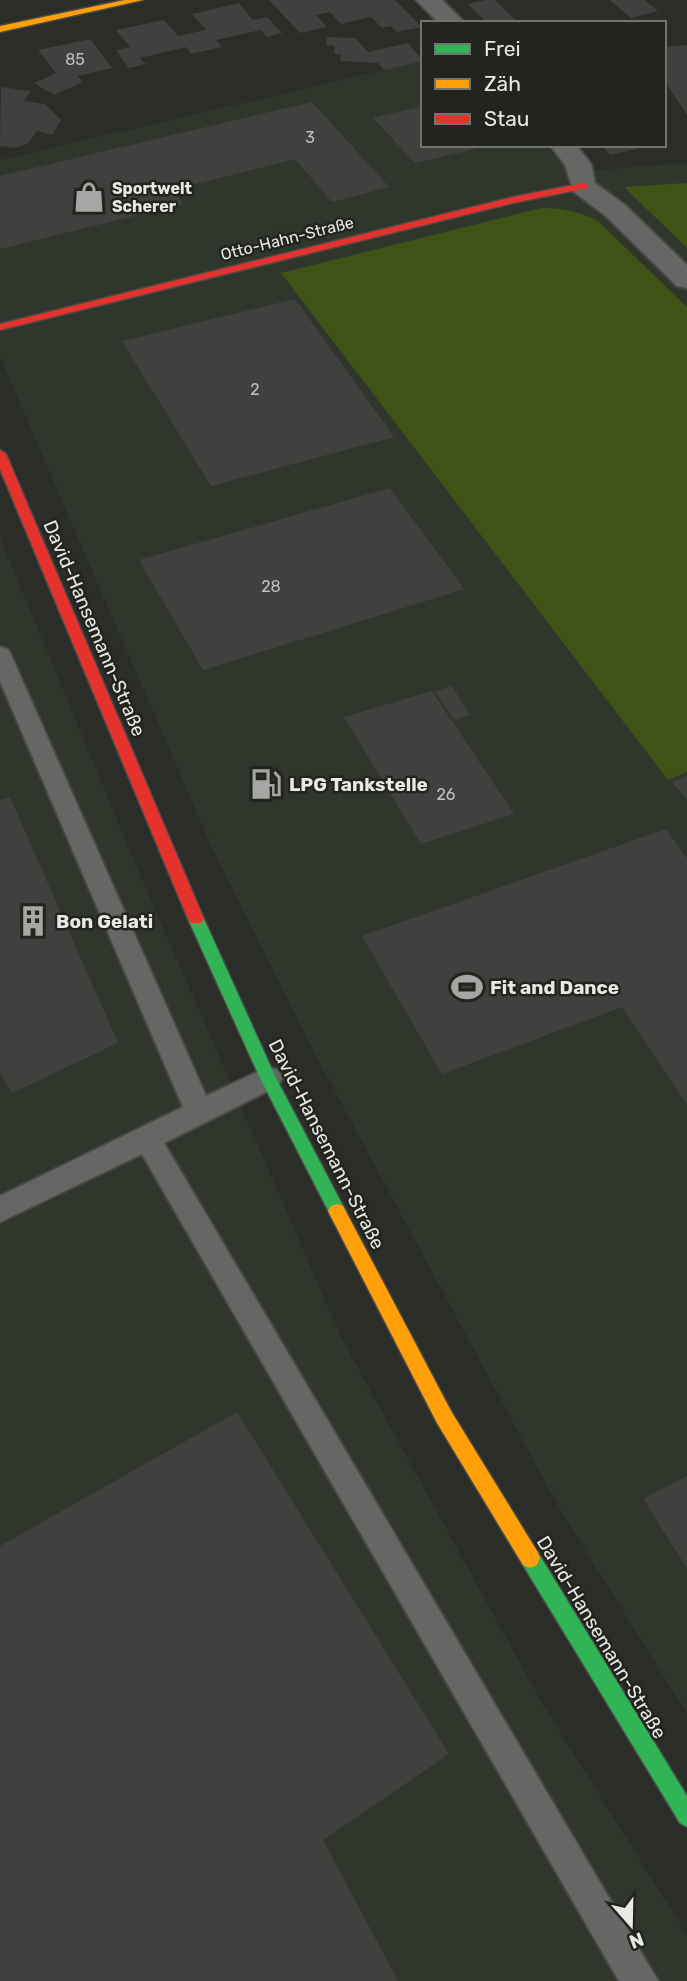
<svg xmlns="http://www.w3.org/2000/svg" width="687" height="1981" viewBox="0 0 687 1981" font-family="Rubik,sans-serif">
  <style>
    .built { fill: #31362c }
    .green { fill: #405317 }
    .building { fill: #40413e }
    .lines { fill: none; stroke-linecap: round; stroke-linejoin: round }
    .lane-casing { stroke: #494a48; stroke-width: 4 }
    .street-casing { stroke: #494a48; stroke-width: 4 }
    .fast-casing { stroke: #494a48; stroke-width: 3 }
    .slow-casing { stroke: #494a48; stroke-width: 3 }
    .jam-casing { stroke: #494a48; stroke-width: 3 }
    .lane { fill: #666664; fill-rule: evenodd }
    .street { fill: #666664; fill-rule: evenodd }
    .fast { fill: #30b455; fill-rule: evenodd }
    .slow { fill: #ff9f0a; fill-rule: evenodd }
    .jam { fill: #e5322d; fill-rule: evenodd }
    .labels { text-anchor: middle; stroke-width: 5; stroke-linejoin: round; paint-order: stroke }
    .number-label { font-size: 16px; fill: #bebfbc }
    .far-poi-label { font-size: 16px; font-weight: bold; fill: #e8e9e6; stroke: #22241f; text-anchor: start }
    .far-street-label { font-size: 16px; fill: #e8e9e6; stroke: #22241f }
    .street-label { font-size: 19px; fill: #e8e9e6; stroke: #22241f }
    .poi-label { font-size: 19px; font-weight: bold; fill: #e8e9e6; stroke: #22241f; text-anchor: start }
  </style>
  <rect width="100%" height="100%" fill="#2b2d29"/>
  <g class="built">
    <polygon points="423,61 423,145 546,145 569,172 687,163 687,1714 558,1506 315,1054 209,841 0,357 0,160"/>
    <polygon points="0,538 138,870 342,1339 542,1703 687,1935 687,1981 0,1981"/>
  </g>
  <g class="green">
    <polygon points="687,183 687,248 624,187"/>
    <path d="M 541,208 C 563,208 578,211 598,221 L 687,307 L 687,772 L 668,780 L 281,273 Z"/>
  </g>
  <g class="building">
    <polygon points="269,0 395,0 422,27 397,32 391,26 382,28 371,17 341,24 330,12 316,15 327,27 300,33"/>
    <polygon points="485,0 495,0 518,23 487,23 468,4"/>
    <polygon points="610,0 644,0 658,11 631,18"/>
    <polygon points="239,3 253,20 267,17 282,33 267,37 261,30 216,40 222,47 191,54 186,47 140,58 145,64 129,68 116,50 130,47 116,30 164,20 178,36 206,30 192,14"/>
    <polygon points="327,37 355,38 368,52 408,43 423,61 385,70 378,63 340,61 341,54 334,54 335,46 326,45"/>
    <polygon points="90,39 112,68 77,76 83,82 54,95 34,83 56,73 38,50"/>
    <polygon points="687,45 687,115 664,80 664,47"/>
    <polygon points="1,87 31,91 24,101 45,104 61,120 52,135 37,131 28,143 15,148 0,146"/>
    <polygon points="312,102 389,187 332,202 295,159 172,190 183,204 0,249 0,176"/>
    <polygon points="423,106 423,145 471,145 475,149 415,163 373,118"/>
    <polygon points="602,145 649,145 649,146 610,155"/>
    <polygon points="295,299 394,437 211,486 122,341"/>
    <polygon points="390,488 464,589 203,670 139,560"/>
    <polygon points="452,686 470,715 454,720 435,691"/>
    <polygon points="432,691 514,814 421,844 344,717"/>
    <polygon points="687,776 687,800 672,782"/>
    <polygon points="10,797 118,1043 12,1093 0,1072 0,800"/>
    <polygon points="666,829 687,858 687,1104 622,1007 442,1074 362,936"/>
    <polygon points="237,1412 449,1754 323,1840 398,1981 0,1981 0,1546"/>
    <polygon points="687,1476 687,1568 643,1499"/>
  </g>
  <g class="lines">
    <defs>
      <polygon id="lane" points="0,647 8,649 11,655 206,1096 268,1067 278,1070 282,1078 278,1086 164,1143 658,1981 619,1981 142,1154 0,1222 0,1196 183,1107 0,681"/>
      <g id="street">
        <polygon points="416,0 442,0 465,23 439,23"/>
        <polygon points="550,145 576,145 591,164 595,183 625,205 687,265 687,288 677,286 607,217 574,192 565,165"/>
      </g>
      <g id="fast">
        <polygon points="196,913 204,919 275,1076 343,1206 346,1211 343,1216 337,1218 331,1216 260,1078 188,919"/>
        <polygon points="530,1548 537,1551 687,1796 687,1827 680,1823 523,1565 520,1558 523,1551"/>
      </g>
      <g id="slow">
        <polygon points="125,0 143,0 0,32 0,26"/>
        <polygon points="337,1204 343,1206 451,1411 537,1551 540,1558 537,1565 530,1568 523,1565 437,1423 328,1211 331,1206"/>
      </g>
      <g id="jam">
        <polygon points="583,183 587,184 587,188 513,203 0,330 0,324 513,197"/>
        <polygon points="0,450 6,454 204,919 201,923 191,923 188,919 0,469"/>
      </g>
    </defs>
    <use href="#lane" class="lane-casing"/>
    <use href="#street" class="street-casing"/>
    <use href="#fast" class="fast-casing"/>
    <use href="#slow" class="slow-casing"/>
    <use href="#jam" class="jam-casing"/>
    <use href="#lane" class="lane"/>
    <use href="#street" class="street"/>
    <use href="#fast" class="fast"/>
    <use href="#slow" class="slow"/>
    <use href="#jam" class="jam"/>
  </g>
  <defs>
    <symbol id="shop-bare" viewBox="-9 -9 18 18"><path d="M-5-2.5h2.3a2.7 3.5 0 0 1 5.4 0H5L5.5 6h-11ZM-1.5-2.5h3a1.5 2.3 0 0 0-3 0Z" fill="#a6a7a4" stroke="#22241f" stroke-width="2.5" paint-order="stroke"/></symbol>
    <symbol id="fuel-bare" viewBox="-9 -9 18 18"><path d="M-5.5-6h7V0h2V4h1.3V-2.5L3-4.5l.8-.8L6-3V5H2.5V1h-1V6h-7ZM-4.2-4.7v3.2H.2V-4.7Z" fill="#a6a7a4" stroke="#22241f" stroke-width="2.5" paint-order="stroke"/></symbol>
    <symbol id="building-bare" viewBox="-9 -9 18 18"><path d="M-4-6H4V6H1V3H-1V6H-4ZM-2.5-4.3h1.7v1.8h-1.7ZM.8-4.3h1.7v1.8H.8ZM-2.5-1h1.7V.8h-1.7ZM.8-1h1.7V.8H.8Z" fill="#a6a7a4" stroke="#22241f" stroke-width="2.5" paint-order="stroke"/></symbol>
    <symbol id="stadium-bare" viewBox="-9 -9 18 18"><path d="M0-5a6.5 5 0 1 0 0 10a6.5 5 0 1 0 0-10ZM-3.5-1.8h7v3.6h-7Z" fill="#a6a7a4" stroke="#22241f" stroke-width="2.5" paint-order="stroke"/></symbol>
  </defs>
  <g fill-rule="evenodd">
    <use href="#shop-bare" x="67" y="175" width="44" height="44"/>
    <use href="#fuel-bare" x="244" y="762" width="44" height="44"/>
    <use href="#building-bare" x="11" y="899" width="44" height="44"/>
    <use href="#stadium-bare" x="445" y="965" width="44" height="44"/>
  </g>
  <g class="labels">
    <g class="number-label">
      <text x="75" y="65">85</text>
      <text x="310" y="143">3</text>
      <text x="255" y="395">2</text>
      <text x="271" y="592">28</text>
      <text x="446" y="800">26</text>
    </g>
    <g class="far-poi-label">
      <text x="112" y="194">Sportwelt<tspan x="112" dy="18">Scherer</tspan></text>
    </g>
    <g class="far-street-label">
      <text transform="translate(287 238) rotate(-14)" y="6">Otto-Hahn-Straße</text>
    </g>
    <g class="street-label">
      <text transform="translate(95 628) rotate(67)" y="7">David-Hansemann-Straße</text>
      <text transform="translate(327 1144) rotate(63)" y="7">David-Hansemann-Straße</text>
      <text transform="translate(602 1637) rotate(59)" y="7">David-Hansemann-Straße</text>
    </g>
    <g class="poi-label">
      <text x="289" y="791">LPG Tankstelle</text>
      <text x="56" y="928">Bon Gelati</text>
      <text x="490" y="994">Fit and Dance</text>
    </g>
  </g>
  <rect x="421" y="21" width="245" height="126" fill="#22241f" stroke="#71736f" stroke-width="2"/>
  <rect x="435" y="44" width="35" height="10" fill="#30b455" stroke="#71736f" stroke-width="2"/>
  <text x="484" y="56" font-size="21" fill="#e8e9e6">Frei</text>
  <rect x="435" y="79" width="35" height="10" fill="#ff9f0a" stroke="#71736f" stroke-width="2"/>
  <text x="484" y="91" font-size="21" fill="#e8e9e6">Zäh</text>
  <rect x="435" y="114" width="35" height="10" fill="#e5322d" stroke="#71736f" stroke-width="2"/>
  <text x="484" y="126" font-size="21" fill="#e8e9e6">Stau</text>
  <g transform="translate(631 1925) rotate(160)" stroke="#22241f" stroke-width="5" paint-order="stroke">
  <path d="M0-5L12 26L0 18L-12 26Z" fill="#e8e9e6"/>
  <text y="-10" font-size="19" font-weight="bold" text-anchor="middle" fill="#e8e9e6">N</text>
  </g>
</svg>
